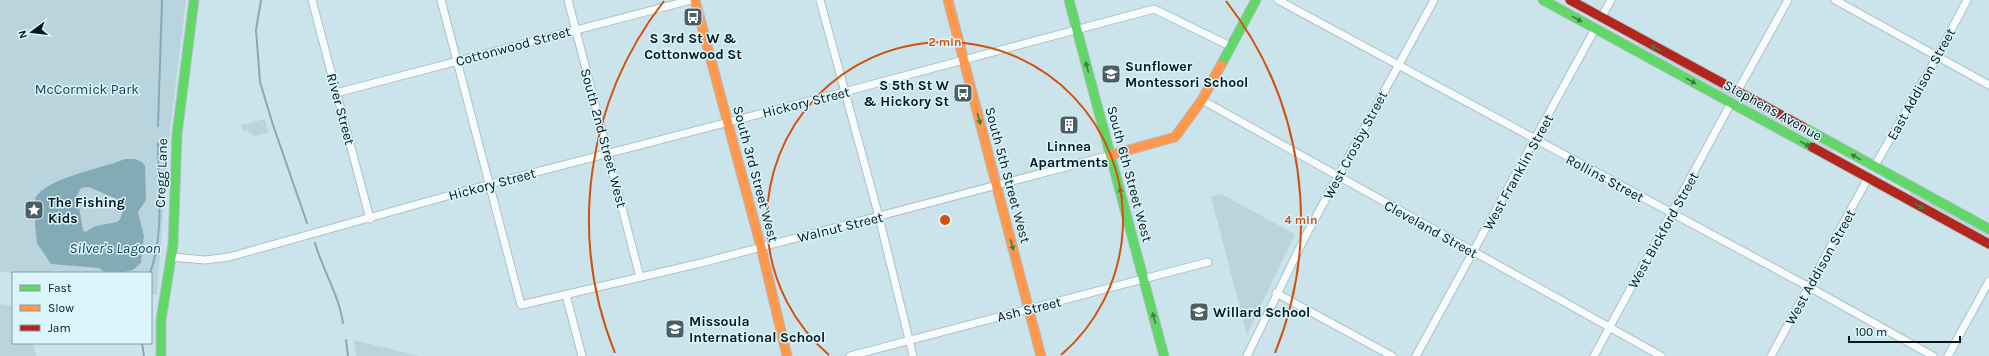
<svg xmlns="http://www.w3.org/2000/svg" width="1989" height="356" viewBox="0 0 1989 356" font-family="Karla,sans-serif">
  <style>
    .green { fill: #bad4dd }
    .water { fill: #83abb6; fill-rule: evenodd }
    .lines { fill: none; stroke-linecap: round; stroke-linejoin: round }
    .stream { stroke: #83abb6; stroke-width: 2 }
    .street-casing { stroke: #aec1c6; stroke-width: 9 }
    .fast-casing { stroke: #aec1c6; stroke-width: 11 }
    .slow-casing { stroke: #aec1c6; stroke-width: 11 }
    .jam-casing { stroke: #aec1c6; stroke-width: 11 }
    .street { stroke: #f7fbfc; stroke-width: 7 }
    .fast { stroke: #63d668; stroke-width: 9 }
    .slow { stroke: #ff974d; stroke-width: 9 }
    .jam { stroke: #b3261e; stroke-width: 9 }
    .oneway { fill: #398046 }
    .ring { fill: none; stroke: #d1520e; stroke-width: 2 }
    .labels { text-anchor: middle; stroke-width: 3; stroke-linejoin: round; paint-order: stroke }
    .poi-label { font-size: 14px; font-weight: bold; fill: #06171c; stroke: #daf5fc; text-anchor: start }
    .street-label { font-size: 14px; fill: #06171c; stroke: #daf5fc }
    .park-label { font-size: 14px; fill: #133e49; stroke: #daf5fc }
    .water-label { font-size: 15px; font-style: italic; fill: #16414b; stroke: #daf5fc }
    .centre { fill: #d1520e; stroke: #daf5fc; stroke-width: 2 }
    .ring-label { font-size: 12px; text-anchor: middle; font-weight: bold; fill: #d1520e; stroke: #daf5fc; stroke-width: 3; stroke-linejoin: round; paint-order: stroke }
  </style>
  <rect width="100%" height="100%" fill="#cbe4eb"/>
  <g class="green">
    <polygon points="0,0 186,0 169,138 157,295 151,294 151,273 13,273 0,272"/>
    <polygon points="1639,43 1835,147 1832,151 1638,45"/>
    <polygon points="265,119 269,133 254,136 247,131 243,131 241,125"/>
    <polygon points="1911,191 1989,232 1989,237 1910,194"/>
    <polygon points="1221,194 1295,234 1247,335 1211,197"/>
    <polygon points="0,304 13,306 13,343 33,343 36,356 0,356"/>
    <polygon points="354,340 419,356 356,356"/>
  </g>
  <path class="water" d="M 125,159 L 135,159 L 142,162 L 145,166 L 146,200 L 138,212 L 144,236 L 141,263 L 133,270 L 119,273 L 106,273 L 99,268 L 51,264 L 37,243 L 35,224 L 37,209 L 35,198 C 48,177 101,169 125,159 ZM 89,187 L 119,200 L 123,211 L 120,219 L 117,222 L 96,226 L 85,232 L 83,230 L 77,196 L 81,188 Z"/>
  <g class="lines">
    <g class="stream">
      <polyline points="261,0 256,30 260,82 273,125 307,223"/>
      <polyline points="158,126 162,0"/>
      <path d="M 315,243 C 323,271 339,295 343,323"/>
      <path d="M 150,273 C 165,232 158,186 158,143"/>
      <polyline points="346,340 348,356"/>
      <polyline points="142,343 144,356"/>
    </g>
    <defs>
      <g id="street">
        <polyline points="312,0 370,219"/>
        <polyline points="441,0 521,305 701,263 1111,155"/>
        <polyline points="568,0 640,277"/>
        <polyline points="820,0 879,217 913,356"/>
        <polyline points="1278,0 1809,287 1933,356"/>
        <polyline points="1835,0 1989,85"/>
        <polyline points="1601,18 1611,0"/>
        <polyline points="1737,92 1788,0"/>
        <polyline points="336,93 691,0"/>
        <polyline points="1202,100 1661,356"/>
        <polyline points="1874,167 1937,57 1967,0"/>
        <polyline points="172,257 205,260 229,257 490,184 844,92 1154,9 1230,46"/>
        <polyline points="1276,293 1392,356"/>
        <polyline points="566,295 582,356"/>
        <polyline points="850,356 1208,262"/>
        <polyline points="1247,356 1305,237 1434,0"/>
        <polyline points="1416,356 1595,29"/>
        <polyline points="1594,356 1731,103"/>
        <polyline points="1771,356 1868,178"/>
        <polyline points="1948,356 1989,281"/>
      </g>
      <g id="fast">
        <polyline points="1069,0 1164,356"/>
        <polyline points="1543,0 1812,147"/>
        <polyline points="1221,65 1256,0"/>
        <polyline points="1803,127 1989,229"/>
        <polyline points="161,356 161,320 173,245 177,134 194,0"/>
      </g>
      <g id="slow">
        <polyline points="695,0 761,247 787,356"/>
        <polyline points="948,0 1041,356"/>
        <polyline points="1111,155 1175,137 1202,100 1221,65"/>
      </g>
      <g id="jam">
        <polyline points="1570,0 1803,127"/>
        <polyline points="1812,147 1989,244"/>
      </g>
    </defs>
    <use href="#street" class="street-casing"/>
    <use href="#fast" class="fast-casing"/>
    <use href="#slow" class="slow-casing"/>
    <use href="#jam" class="jam-casing"/>
    <use href="#street" class="street"/>
    <use href="#fast" class="fast"/>
    <use href="#slow" class="slow"/>
    <use href="#jam" class="jam"/>
  </g>
  <defs><path id="oneway-solid" d="M-6-.8H1V-3.2L6.5 0L1 3.2V.8H-6Z"/></defs>
  <g class="oneway">
    <use href="#oneway-solid" transform="translate(1577 19) rotate(29)"/>
    <use href="#oneway-solid" transform="translate(1656 48) rotate(-151)"/>
    <use href="#oneway-solid" transform="translate(1087 67) rotate(-105)"/>
    <use href="#oneway-solid" transform="translate(1691 81) rotate(29)"/>
    <use href="#oneway-solid" transform="translate(979 119) rotate(75)"/>
    <use href="#oneway-solid" transform="translate(1805 144) rotate(29)"/>
    <use href="#oneway-solid" transform="translate(1856 157) rotate(-151)"/>
    <use href="#oneway-solid" transform="translate(1121 193) rotate(-105)"/>
    <use href="#oneway-solid" transform="translate(1919 206) rotate(29)"/>
    <use href="#oneway-solid" transform="translate(1012 245) rotate(75)"/>
    <use href="#oneway-solid" transform="translate(1154 318) rotate(-105)"/>
  </g>
  <g class="ring">
    <path d="M829 355A178 178 0 1 1 1061 355"/>
    <path d="M615 353A356 356 0 0 1 664 1M1226 1A356 356 0 0 1 1275 353"/>
  </g>
  <defs>
    <symbol id="bus-square" viewBox="-11 -11 22 22"><rect x="-9" y="-9" width="18" height="18" rx="4" fill="#4b5f64" stroke="#daf5fc"/><path d="M-5-6H5V4H4V6H2V4H-2V6H-4V4H-5ZM-3.5-4V0h7V-4ZM-3.5 1.2v1.5H-2V1.2ZM2 1.2v1.5H3.5V1.2Z" fill="#fff"/></symbol>
    <symbol id="school-square" viewBox="-11 -11 22 22"><rect x="-9" y="-9" width="18" height="18" rx="4" fill="#4b5f64" stroke="#daf5fc"/><path d="M0-5L7-2L0 1L-7-2ZM-4 1L0 2.5L4 1V4Q0 6-4 4Z" fill="#fff"/></symbol>
    <symbol id="building-square" viewBox="-11 -11 22 22"><rect x="-9" y="-9" width="18" height="18" rx="4" fill="#4b5f64" stroke="#daf5fc"/><path d="M-4-6H4V6H1V3H-1V6H-4ZM-2.5-4.3h1.7v1.8h-1.7ZM.8-4.3h1.7v1.8H.8ZM-2.5-1h1.7V.8h-1.7ZM.8-1h1.7V.8H.8Z" fill="#fff"/></symbol>
    <symbol id="sight-square" viewBox="-11 -11 22 22"><rect x="-9" y="-9" width="18" height="18" rx="4" fill="#4b5f64" stroke="#daf5fc"/><path d="M0-6L1.8-2.2L6-1.7L2.9 1.2L3.7 5.4L0 3.3L-3.7 5.4L-2.9 1.2L-6-1.7L-1.8-2.2Z" fill="#fff"/></symbol>
  </defs>
  <g fill-rule="evenodd">
    <use href="#bus-square" x="682" y="6" width="22" height="22"/>
    <use href="#school-square" x="1100" y="63" width="22" height="22"/>
    <use href="#bus-square" x="952" y="82" width="22" height="22"/>
    <use href="#building-square" x="1058" y="114" width="22" height="22"/>
    <use href="#sight-square" x="23" y="199" width="22" height="22"/>
    <use href="#school-square" x="1188" y="301" width="22" height="22"/>
    <use href="#school-square" x="664" y="318" width="22" height="22"/>
  </g>
  <g class="labels">
    <g class="poi-label">
      <text x="693" y="43" text-anchor="middle">S 3rd St W &amp;<tspan x="693" dy="16">Cottonwood St</tspan></text>
      <text x="1125" y="71">Sunflower<tspan x="1125" dy="16">Montessori School</tspan></text>
      <text x="949" y="90" text-anchor="end">S 5th St W<tspan x="949" dy="16">&amp; Hickory St</tspan></text>
      <text x="1069" y="151" text-anchor="middle">Linnea<tspan x="1069" dy="16">Apartments</tspan></text>
      <text x="48" y="207">The Fishing<tspan x="48" dy="16">Kids</tspan></text>
      <text x="1213" y="317">Willard School</text>
      <text x="689" y="326">Missoula<tspan x="689" dy="16">International School</tspan></text>
    </g>
    <g class="street-label">
      <text transform="translate(513 46) rotate(-15)" y="5">Cottonwood Street</text>
      <text transform="translate(1921 84) rotate(-61)" y="5">East Addison Street</text>
      <text transform="translate(806 102) rotate(-14)" y="5">Hickory Street</text>
      <text transform="translate(341 109) rotate(75)" y="5">River Street</text>
      <text transform="translate(1773 110) rotate(29)" y="5">Stephens Avenue</text>
      <text transform="translate(604 138) rotate(75)" y="5">South 2nd Street West</text>
      <text transform="translate(1355 145) rotate(-62)" y="5">West Crosby Street</text>
      <text transform="translate(1518 172) rotate(-61)" y="5">West Franklin Street</text>
      <text transform="translate(161 173) rotate(-88)" y="5">Cregg Lane</text>
      <text transform="translate(756 174) rotate(75)" y="5">South 3rd Street West</text>
      <text transform="translate(1130 174) rotate(75)" y="5">South 6th Street West</text>
      <text transform="translate(1008 175) rotate(75)" y="5">South 5th Street West</text>
      <text transform="translate(1605 178) rotate(28)" y="5">Rollins Street</text>
      <text transform="translate(492 184) rotate(-15)" y="5">Hickory Street</text>
      <text transform="translate(840 227) rotate(-14)" y="5">Walnut Street</text>
      <text transform="translate(1431 229) rotate(29)" y="5">Cleveland Street</text>
      <text transform="translate(1663 230) rotate(-61)" y="5">West Bickford Street</text>
      <text transform="translate(1820 267) rotate(-61)" y="5">West Addison Street</text>
      <text transform="translate(1029 309) rotate(-14)" y="5">Ash Street</text>
    </g>
    <g class="park-label">
      <text x="87" y="94">McCormick Park</text>
    </g>
    <g class="water-label">
      <text x="115" y="253">Silver's Lagoon</text>
    </g>
  </g>
  <circle cx="945" cy="220" r="6" class="centre"/>
  <g class="ring-label">
    <text x="945" y="46">2 min</text>
    <text x="1301" y="224">4 min</text>
  </g>
  <rect x="12" y="272" width="140" height="72" fill="#daf5fc" stroke="#859ca2"/>
  <rect x="20" y="285" width="20" height="6" fill="#63d668" stroke="#859ca2"/>
  <text x="48" y="292" font-size="12" fill="#06171c">Fast</text>
  <rect x="20" y="305" width="20" height="6" fill="#ff974d" stroke="#859ca2"/>
  <text x="48" y="312" font-size="12" fill="#06171c">Slow</text>
  <rect x="20" y="325" width="20" height="6" fill="#b3261e" stroke="#859ca2"/>
  <text x="48" y="332" font-size="12" fill="#06171c">Jam</text>
  <g transform="translate(32 32) rotate(255)" stroke="#daf5fc" stroke-width="3" paint-order="stroke">
  <path d="M0-3L7 15L0 10L-7 15Z" fill="#06171c"/>
  <text y="-6" font-size="11" font-weight="bold" text-anchor="middle" fill="#06171c">N</text>
  </g>
  <path d="M1849 336v6h111v-6" fill="none" stroke="#06171c" stroke-width="2"/>
  <text x="1855" y="336" font-size="12" fill="#06171c" stroke="#daf5fc" stroke-width="3" paint-order="stroke">100 m</text>
</svg>
